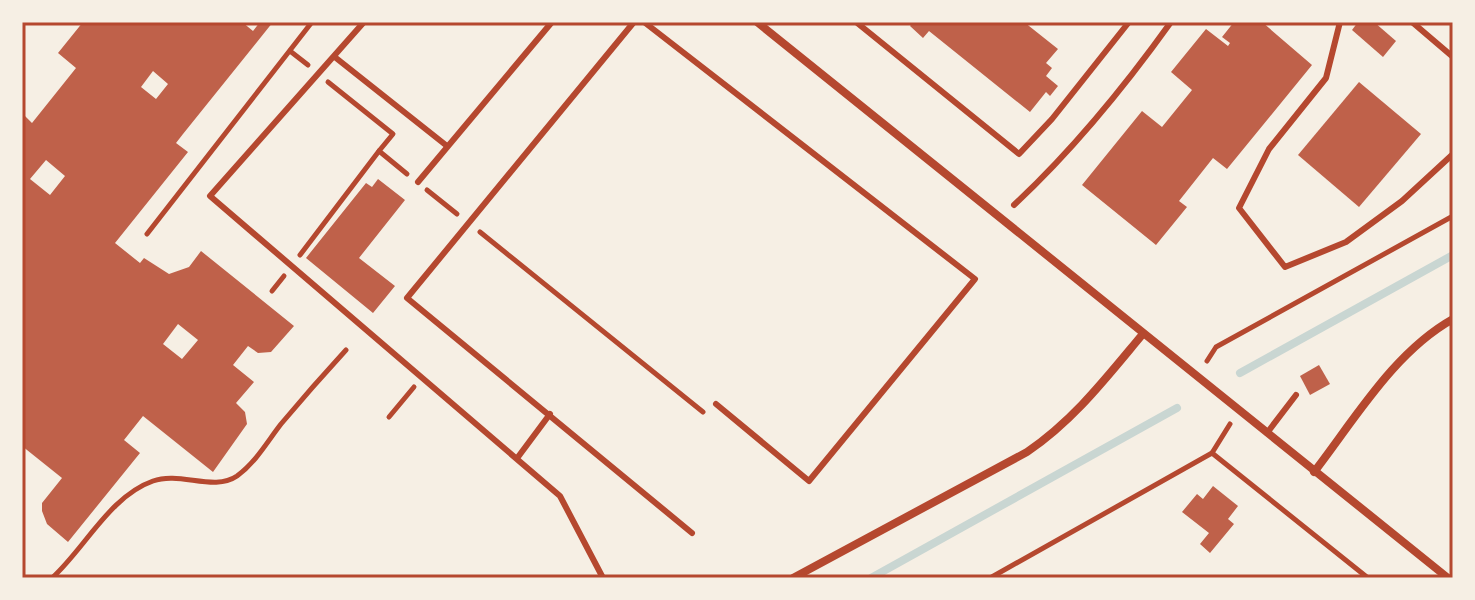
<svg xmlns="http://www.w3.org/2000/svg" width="1475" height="600" viewBox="0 0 1475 600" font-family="'Roboto Serif',serif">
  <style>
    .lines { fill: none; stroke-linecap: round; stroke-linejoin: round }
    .stream { stroke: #c9d6d2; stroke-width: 8 }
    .building { fill: #bf614a; fill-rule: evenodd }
    .path { stroke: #b5482f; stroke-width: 5 }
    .service { stroke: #b5482f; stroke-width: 6 }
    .minor { stroke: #b5482f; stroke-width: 8 }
    .neatline { fill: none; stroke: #b5482f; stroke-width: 3 }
  </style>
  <rect width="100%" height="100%" fill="#f6efe4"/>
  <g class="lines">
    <g class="stream">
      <polyline points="1240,373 1453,255"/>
      <polyline points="871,578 1177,408"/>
    </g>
  </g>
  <g class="building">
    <path d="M 83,22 L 242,22 L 253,31 L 260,22 L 273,22 L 183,134 L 176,143 L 188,152 L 115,243 L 140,263 L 144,258 L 169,274 L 189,267 L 201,251 L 294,326 L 271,352 L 258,353 L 248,346 L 233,365 L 254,382 L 236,403 L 245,412 L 247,424 L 213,472 L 143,416 L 124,440 L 140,453 L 68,542 L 47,524 L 42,511 L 42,503 L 62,478 L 22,446 L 22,113 L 32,123 L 76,68 L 58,53 ZM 153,71 L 168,84 L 156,99 L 141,87 ZM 46,160 L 65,176 L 50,195 L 30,179 ZM 178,324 L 198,340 L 182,359 L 163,344 Z"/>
    <polygon points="913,22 1024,22 1058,49 1046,63 1052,68 1046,76 1058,86 1050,96 1046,92 1030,112 929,31 923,38 910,26"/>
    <polygon points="1234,22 1262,22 1312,65 1227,169 1213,158 1179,201 1187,207 1156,245 1082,185 1142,111 1162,127 1192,90 1171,72 1206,29 1228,46 1230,43 1222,37"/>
    <polygon points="1358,22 1374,22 1396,41 1383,57 1352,30"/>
    <polygon points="1359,82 1421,134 1359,207 1298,155"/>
    <polygon points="378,179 405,200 359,258 395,286 373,313 306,258 366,183 372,187"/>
    <polygon points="1319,365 1330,384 1310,395 1300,376"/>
    <polygon points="1213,486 1238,506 1228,519 1234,524 1210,553 1200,544 1209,533 1182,512 1197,494 1203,499"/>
  </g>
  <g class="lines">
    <g class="path">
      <polyline points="290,51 308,65"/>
      <polyline points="328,82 393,134 379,151 407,174"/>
      <polyline points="427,190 457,214"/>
      <polyline points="480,232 703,412"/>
      <polyline points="147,234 312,22"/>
      <polyline points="300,255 379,151"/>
      <polyline points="272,291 284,276"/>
      <polyline points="1207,361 1216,347 1453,216"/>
      <polyline points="389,417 414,387"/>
      <polyline points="1212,453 1230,424"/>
      <path d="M 52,578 C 85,548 110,496 153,481 C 180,471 214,492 237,476 C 256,462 267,442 281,424 C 302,399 324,374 346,350"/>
      <polyline points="990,578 1212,453 1368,578"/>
    </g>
    <g class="service">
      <polyline points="364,22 210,196 560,496 603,578"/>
      <polyline points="634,22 407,298 692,533"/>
      <polyline points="644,22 975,279 809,481 716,404"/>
      <polyline points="856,22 1019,154 1052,119 1129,22"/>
      <polyline points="1340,22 1326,78 1269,149 1239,208 1285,267 1346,242 1402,201 1453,154"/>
      <polyline points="1412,22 1453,57"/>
      <polyline points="336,58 447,146"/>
      <polyline points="418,182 552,22"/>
      <path d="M 1014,205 C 1074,149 1123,89 1171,22"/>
      <polyline points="1267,433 1296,395"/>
      <polyline points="518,457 550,414"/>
    </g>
    <g class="minor">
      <polyline points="757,22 1448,578"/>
      <path d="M 1314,472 C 1355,419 1394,352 1453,319"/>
      <path d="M 793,578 L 1027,452 C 1074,420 1106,378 1142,335"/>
    </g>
  </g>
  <rect width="1475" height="600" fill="none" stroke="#f6efe4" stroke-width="48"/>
  <rect x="24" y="24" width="1427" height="552" class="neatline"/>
</svg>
